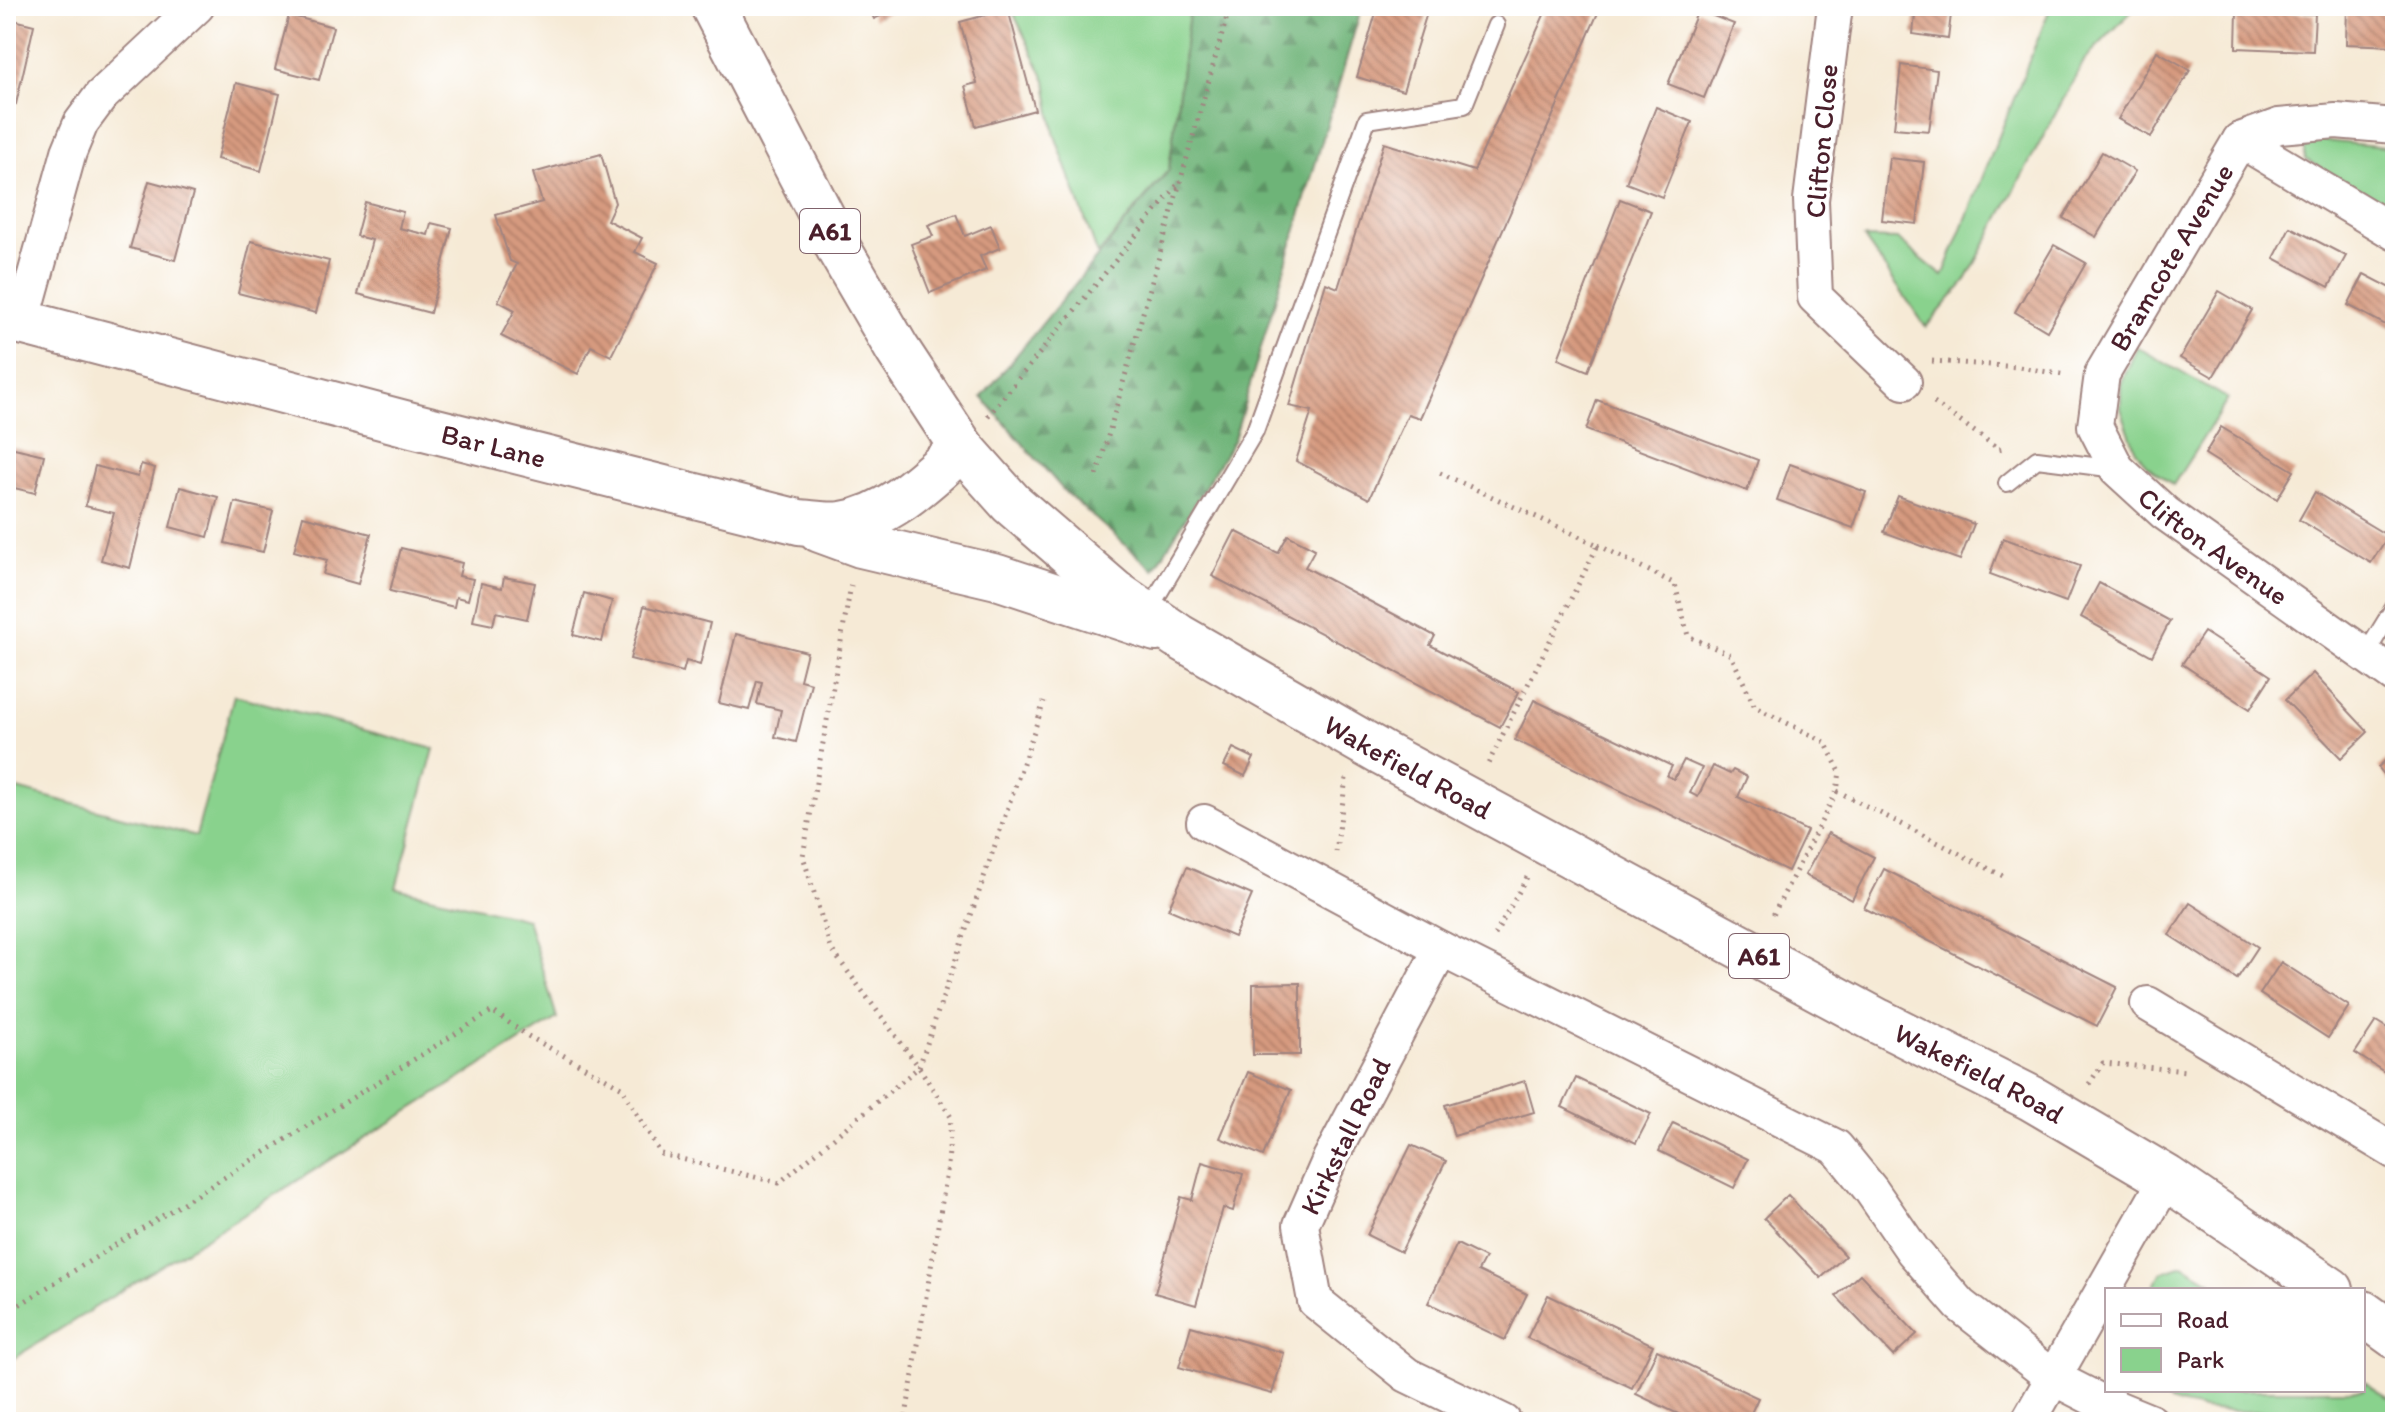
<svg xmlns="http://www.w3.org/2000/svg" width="2401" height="1428" viewBox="0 0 2401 1428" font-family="Itim,sans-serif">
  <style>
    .green { fill: #89d28d; stroke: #6a785c; stroke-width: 2 }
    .forest { fill: url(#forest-firs); stroke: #5c6a52; stroke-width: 2 }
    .building { fill: url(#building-back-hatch) }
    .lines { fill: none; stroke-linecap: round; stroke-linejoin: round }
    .service-casing { stroke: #a08480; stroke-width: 20 }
    .minor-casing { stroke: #a08480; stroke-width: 38 }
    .secondary-casing { stroke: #a08480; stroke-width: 48 }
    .primary-casing { stroke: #a08480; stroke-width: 48 }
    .path { stroke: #a08480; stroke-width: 5; stroke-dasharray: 2 6; stroke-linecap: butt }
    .service { stroke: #fff; stroke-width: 16 }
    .minor { stroke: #fff; stroke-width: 34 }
    .secondary { stroke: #fff; stroke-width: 44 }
    .primary { stroke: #fff; stroke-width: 44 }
    .labels { text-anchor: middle; stroke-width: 6; stroke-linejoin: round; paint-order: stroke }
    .shield { fill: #fff; stroke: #80626b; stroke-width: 2 }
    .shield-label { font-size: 26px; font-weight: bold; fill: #4a1f2b }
    .street-label { font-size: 28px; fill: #4a1f2b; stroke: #fff }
  </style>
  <defs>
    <pattern id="forest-firs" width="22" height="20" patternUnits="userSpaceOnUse" patternTransform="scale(2)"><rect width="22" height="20" fill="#6eb478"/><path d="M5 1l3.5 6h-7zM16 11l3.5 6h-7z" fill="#5c9263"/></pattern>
    <pattern id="building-back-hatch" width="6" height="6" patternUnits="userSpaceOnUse" patternTransform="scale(2)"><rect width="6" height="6" fill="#d69a7f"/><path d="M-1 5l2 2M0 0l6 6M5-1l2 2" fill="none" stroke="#b07d68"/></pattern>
  </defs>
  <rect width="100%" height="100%" fill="#fff"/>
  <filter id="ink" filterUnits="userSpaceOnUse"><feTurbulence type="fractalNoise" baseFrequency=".0125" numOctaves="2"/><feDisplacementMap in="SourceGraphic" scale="16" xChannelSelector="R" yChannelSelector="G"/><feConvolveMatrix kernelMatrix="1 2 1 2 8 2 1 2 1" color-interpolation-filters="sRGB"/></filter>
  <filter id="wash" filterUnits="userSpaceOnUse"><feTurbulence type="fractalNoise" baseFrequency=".006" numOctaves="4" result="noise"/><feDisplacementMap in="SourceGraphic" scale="32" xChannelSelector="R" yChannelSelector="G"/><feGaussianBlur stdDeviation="1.8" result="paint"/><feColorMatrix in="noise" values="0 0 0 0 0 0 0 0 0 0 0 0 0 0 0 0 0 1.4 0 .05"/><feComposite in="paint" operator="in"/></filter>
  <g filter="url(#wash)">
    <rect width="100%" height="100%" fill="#f6ead6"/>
    <g class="green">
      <polygon points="1010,6 1190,6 1169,169 1098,255 1054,133 1046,81"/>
      <polygon points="2051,6 2137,6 2085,59 1965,282 1926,327 1864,238 1897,239 1943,276"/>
      <polygon points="2317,140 2395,148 2395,210 2305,159 2305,147"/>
      <polygon points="2137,347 2228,399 2173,485 2146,465 2135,449 2121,409 2121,384"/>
      <polygon points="234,695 434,749 396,888 527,919 557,1018 6,1363 6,786 196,836"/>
      <polygon points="2183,1265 2225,1290 2151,1290 2162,1272"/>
      <path d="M 2363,1381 L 2395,1402 L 2395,1422 C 2357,1422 2320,1415 2283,1412 C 2239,1410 2187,1416 2148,1390 L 2363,1390 Z"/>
    </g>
    <polygon class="forest" points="1190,6 1362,6 1234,439 1154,570 1065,492 982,397 1169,170"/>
    <g id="blocks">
      <g class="building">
        <polygon points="868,6 902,6 874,19"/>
        <polygon points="1378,6 1429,6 1403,91 1357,77"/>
        <polygon points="1548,6 1601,6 1420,418 1408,414 1369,499 1296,461 1312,411 1289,406 1326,283 1338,288 1384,143 1474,171"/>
        <polygon points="1916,6 1952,6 1948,39 1913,34"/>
        <polygon points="2347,7 2395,9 2395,46 2346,44"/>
        <polygon points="1008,9 1035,110 976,126 965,86 977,83 960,22"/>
        <polygon points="1698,10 1734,24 1704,98 1668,84"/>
        <polygon points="2237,11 2315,14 2313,51 2236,48"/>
        <polygon points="289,15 333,27 319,80 275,69"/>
        <polygon points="6,18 34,25 16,104 6,102"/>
        <polygon points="2157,51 2190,70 2151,137 2118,119"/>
        <polygon points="1901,65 1937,70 1929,131 1894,128"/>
        <polygon points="236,83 280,94 261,171 217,159"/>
        <polygon points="1656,107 1692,122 1662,197 1626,183"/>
        <polygon points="2102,152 2135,171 2096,237 2063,218"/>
        <polygon points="601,154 615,203 607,220 642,238 635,252 658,263 611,356 591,346 578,374 501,336 515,310 498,301 517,264 510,261 496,215 542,202 533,173"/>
        <polygon points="1889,158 1924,162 1917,224 1882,220"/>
        <polygon points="149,181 193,193 175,260 130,248"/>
        <polygon points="1620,199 1651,211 1588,371 1558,359"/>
        <polygon points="365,202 403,212 399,228 428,235 431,223 452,228 430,313 358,294 372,240 356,236"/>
        <polygon points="956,214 965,236 991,225 1000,248 980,256 986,270 930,293 911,244 933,236 928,225"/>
        <polygon points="2290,227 2346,256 2329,287 2274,258"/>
        <polygon points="251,241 329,261 316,313 238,293"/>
        <polygon points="2054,245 2086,263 2047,331 2015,312"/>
        <polygon points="2364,274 2395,290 2395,330 2348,305"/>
        <polygon points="2219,291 2252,310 2213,377 2180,358"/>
        <polygon points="1597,400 1758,460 1747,491 1586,430"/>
        <polygon points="2221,427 2294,471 2277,499 2205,454"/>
        <polygon points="6,446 44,455 35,493 6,486"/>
        <polygon points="141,464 155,468 130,568 101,560 114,513 85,506 95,466 138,477"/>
        <polygon points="1790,464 1866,492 1853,528 1777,500"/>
        <polygon points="180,487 218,497 208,537 170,527"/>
        <polygon points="2315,492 2388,536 2371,563 2299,520"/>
        <polygon points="1898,496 1974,524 1960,560 1884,532"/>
        <polygon points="235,502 273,511 263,552 225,543"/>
        <polygon points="303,516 371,534 358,584 323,574 327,560 294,551"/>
        <polygon points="1235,531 1278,553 1288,535 1315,549 1305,567 1435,636 1430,645 1519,692 1500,727 1212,576"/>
        <polygon points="2003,538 2080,566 2066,602 1990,574"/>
        <polygon points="401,548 462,563 459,576 473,579 468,600 456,597 454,607 390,591"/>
        <polygon points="504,577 535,583 527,619 496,612 493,625 473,621 481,583 502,588"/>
        <polygon points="2099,583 2170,621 2152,656 2081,617"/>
        <polygon points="584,593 612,601 602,642 573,635"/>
        <polygon points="644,606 710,623 700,665 686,661 683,672 630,659"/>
        <polygon points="2204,632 2271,676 2250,709 2182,664"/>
        <polygon points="736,634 807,652 800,680 811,683 796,742 775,737 781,710 757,704 762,682 757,681 749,710 719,703"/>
        <polygon points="2313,673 2368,732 2341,758 2285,700"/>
        <polygon points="1534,700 1672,766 1667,776 1674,779 1684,760 1702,768 1690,793 1698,797 1713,766 1730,774 1733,770 1747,777 1738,797 1807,831 1788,871 1515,740"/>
        <polygon points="1233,748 1254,758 1245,776 1224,766"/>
        <polygon points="2395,753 2395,788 2378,767"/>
        <polygon points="1828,833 1874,857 1852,900 1805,875"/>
        <polygon points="1187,867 1252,895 1234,937 1168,909"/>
        <polygon points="1884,869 2117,987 2097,1026 1864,908"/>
        <polygon points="2190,903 2258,947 2237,979 2169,935"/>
        <polygon points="2281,962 2349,1006 2328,1038 2260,994"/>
        <polygon points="1300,983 1300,1055 1253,1055 1253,984"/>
        <polygon points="2376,1021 2395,1033 2395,1079 2355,1053"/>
        <polygon points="1248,1072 1291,1090 1263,1156 1220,1138"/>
        <polygon points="1576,1078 1651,1114 1636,1143 1562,1107"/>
        <polygon points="1525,1081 1534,1112 1454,1136 1445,1105"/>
        <polygon points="1673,1123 1748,1159 1734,1188 1659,1151"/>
        <polygon points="1411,1145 1446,1161 1401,1252 1367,1235"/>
        <polygon points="1202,1162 1243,1174 1233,1211 1223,1208 1196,1305 1155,1293 1181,1197 1192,1200"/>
        <polygon points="1788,1195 1845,1256 1821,1278 1764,1218"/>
        <polygon points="1457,1244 1485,1258 1478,1271 1527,1294 1505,1340 1428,1303"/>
        <polygon points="1860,1274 1917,1334 1893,1356 1836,1296"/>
        <polygon points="1548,1295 1653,1345 1632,1388 1527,1338"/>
        <polygon points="1191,1326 1284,1353 1272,1394 1179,1367"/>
        <polygon points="1657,1350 1758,1398 1747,1422 1695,1422 1636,1394"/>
      </g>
    </g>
  </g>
  <g filter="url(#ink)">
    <use href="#blocks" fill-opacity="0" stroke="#a08480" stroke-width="2"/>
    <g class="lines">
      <defs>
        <g id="service">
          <polyline points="2007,483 2037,459 2116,469"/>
          <polyline points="1147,613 1255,431 1367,120 1464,105 1496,25"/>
          <polyline points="2365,655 2395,606"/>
        </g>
        <g id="minor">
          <polyline points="1835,6 1811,200 1815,297 1904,382"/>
          <path id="s1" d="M 2395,126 L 2336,121 L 2279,126 L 2240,140 L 2102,374 L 2095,426 L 2117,469 L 2165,513 L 2395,676"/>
          <polyline points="2240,140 2395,233"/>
          <polyline points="22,322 69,152 81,123 101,96 197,6"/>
          <polyline points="1204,822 1441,949 1836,1147 1871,1190 1913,1251 1960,1305 2052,1377 2097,1400 2151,1422"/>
          <polyline points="1441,949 1330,1159 1301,1225 1315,1301 1407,1375 1504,1422"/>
          <polyline points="2148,1004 2395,1152"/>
          <polyline points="2028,1422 2167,1178"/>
        </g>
        <g id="secondary">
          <path id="s2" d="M 6,318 L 412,425 L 799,522 C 813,523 829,526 842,524 C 890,517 927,479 962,448"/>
          <polyline points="820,530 861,545 997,577 1156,629"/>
        </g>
        <g id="primary">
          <path id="s3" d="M 713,6 L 840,251 L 897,349 L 962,448 L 1011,503 L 1114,592 L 1178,636 L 1383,754 L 1878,1021 L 2031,1098 L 2167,1178 L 2331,1290"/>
          <polyline points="2363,1313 2395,1336"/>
        </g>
      </defs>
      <use href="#service" class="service-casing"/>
      <use href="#minor" class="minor-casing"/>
      <use href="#secondary" class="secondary-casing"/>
      <use href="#primary" class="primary-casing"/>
      <g class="path">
        <polyline points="1932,361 2019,367 2065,375"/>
        <polyline points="1934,403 1999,449 2005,448"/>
        <polyline points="988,416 1179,183"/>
        <polyline points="1440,473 1598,545 1488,764"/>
        <polyline points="1097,475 1230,6"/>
        <polyline points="1598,545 1675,584 1688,636 1731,655 1755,707 1825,742 1840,772 1837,791 1771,919"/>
        <polyline points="851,585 803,856 831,949 919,1067 951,1117 948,1166 905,1422"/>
        <polyline points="1837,791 2003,876"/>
        <polyline points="1336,852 1346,778"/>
        <polyline points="1495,935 1527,877"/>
        <polyline points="2089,1084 2103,1063 2187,1071"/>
        <polyline points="6,1313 492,1011 528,1036 621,1087 661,1154 779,1183 919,1067 1044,702"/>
      </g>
      <use href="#service" class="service"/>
      <use href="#minor" class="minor"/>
      <use href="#secondary" class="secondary"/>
      <use href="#primary" class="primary"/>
    </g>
  </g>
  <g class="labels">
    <g class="shield">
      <rect x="800" y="209" width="60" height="44" rx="6"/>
      <rect x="1729" y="934" width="60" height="44" rx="6"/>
    </g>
    <g class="shield-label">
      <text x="830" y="240">A61</text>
      <text x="1759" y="965">A61</text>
    </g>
    <g class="street-label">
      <text transform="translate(1821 141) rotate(-85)" y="10">Clifton Close</text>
      <text transform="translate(2171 257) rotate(-59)" y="10">Bramcote Avenue</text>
      <text dy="10" stroke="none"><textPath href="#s2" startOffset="504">Bar Lane</textPath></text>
      <text dy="10" stroke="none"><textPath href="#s1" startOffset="654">Clifton Avenue</textPath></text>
      <text dy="10" stroke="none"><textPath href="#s3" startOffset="1060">Wakefield Road</textPath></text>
      <text dy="10" stroke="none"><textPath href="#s3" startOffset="1708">Wakefield Road</textPath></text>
      <text transform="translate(1345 1136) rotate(-64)" y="10">Kirkstall Road</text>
    </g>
  </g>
  <rect width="2401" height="1428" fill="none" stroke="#fff" stroke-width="32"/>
  <rect x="2105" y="1288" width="260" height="104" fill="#ffffff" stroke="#b7a5aa" stroke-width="2"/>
  <rect x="2121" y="1314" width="40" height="12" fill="#ffffff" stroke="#b7a5aa" stroke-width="2"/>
  <text x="2177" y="1328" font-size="24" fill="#4a1f2b">Road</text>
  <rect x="2121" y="1348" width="40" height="24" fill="#89d28d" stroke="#b7a5aa" stroke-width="2"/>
  <text x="2177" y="1368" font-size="24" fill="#4a1f2b">Park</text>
</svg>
